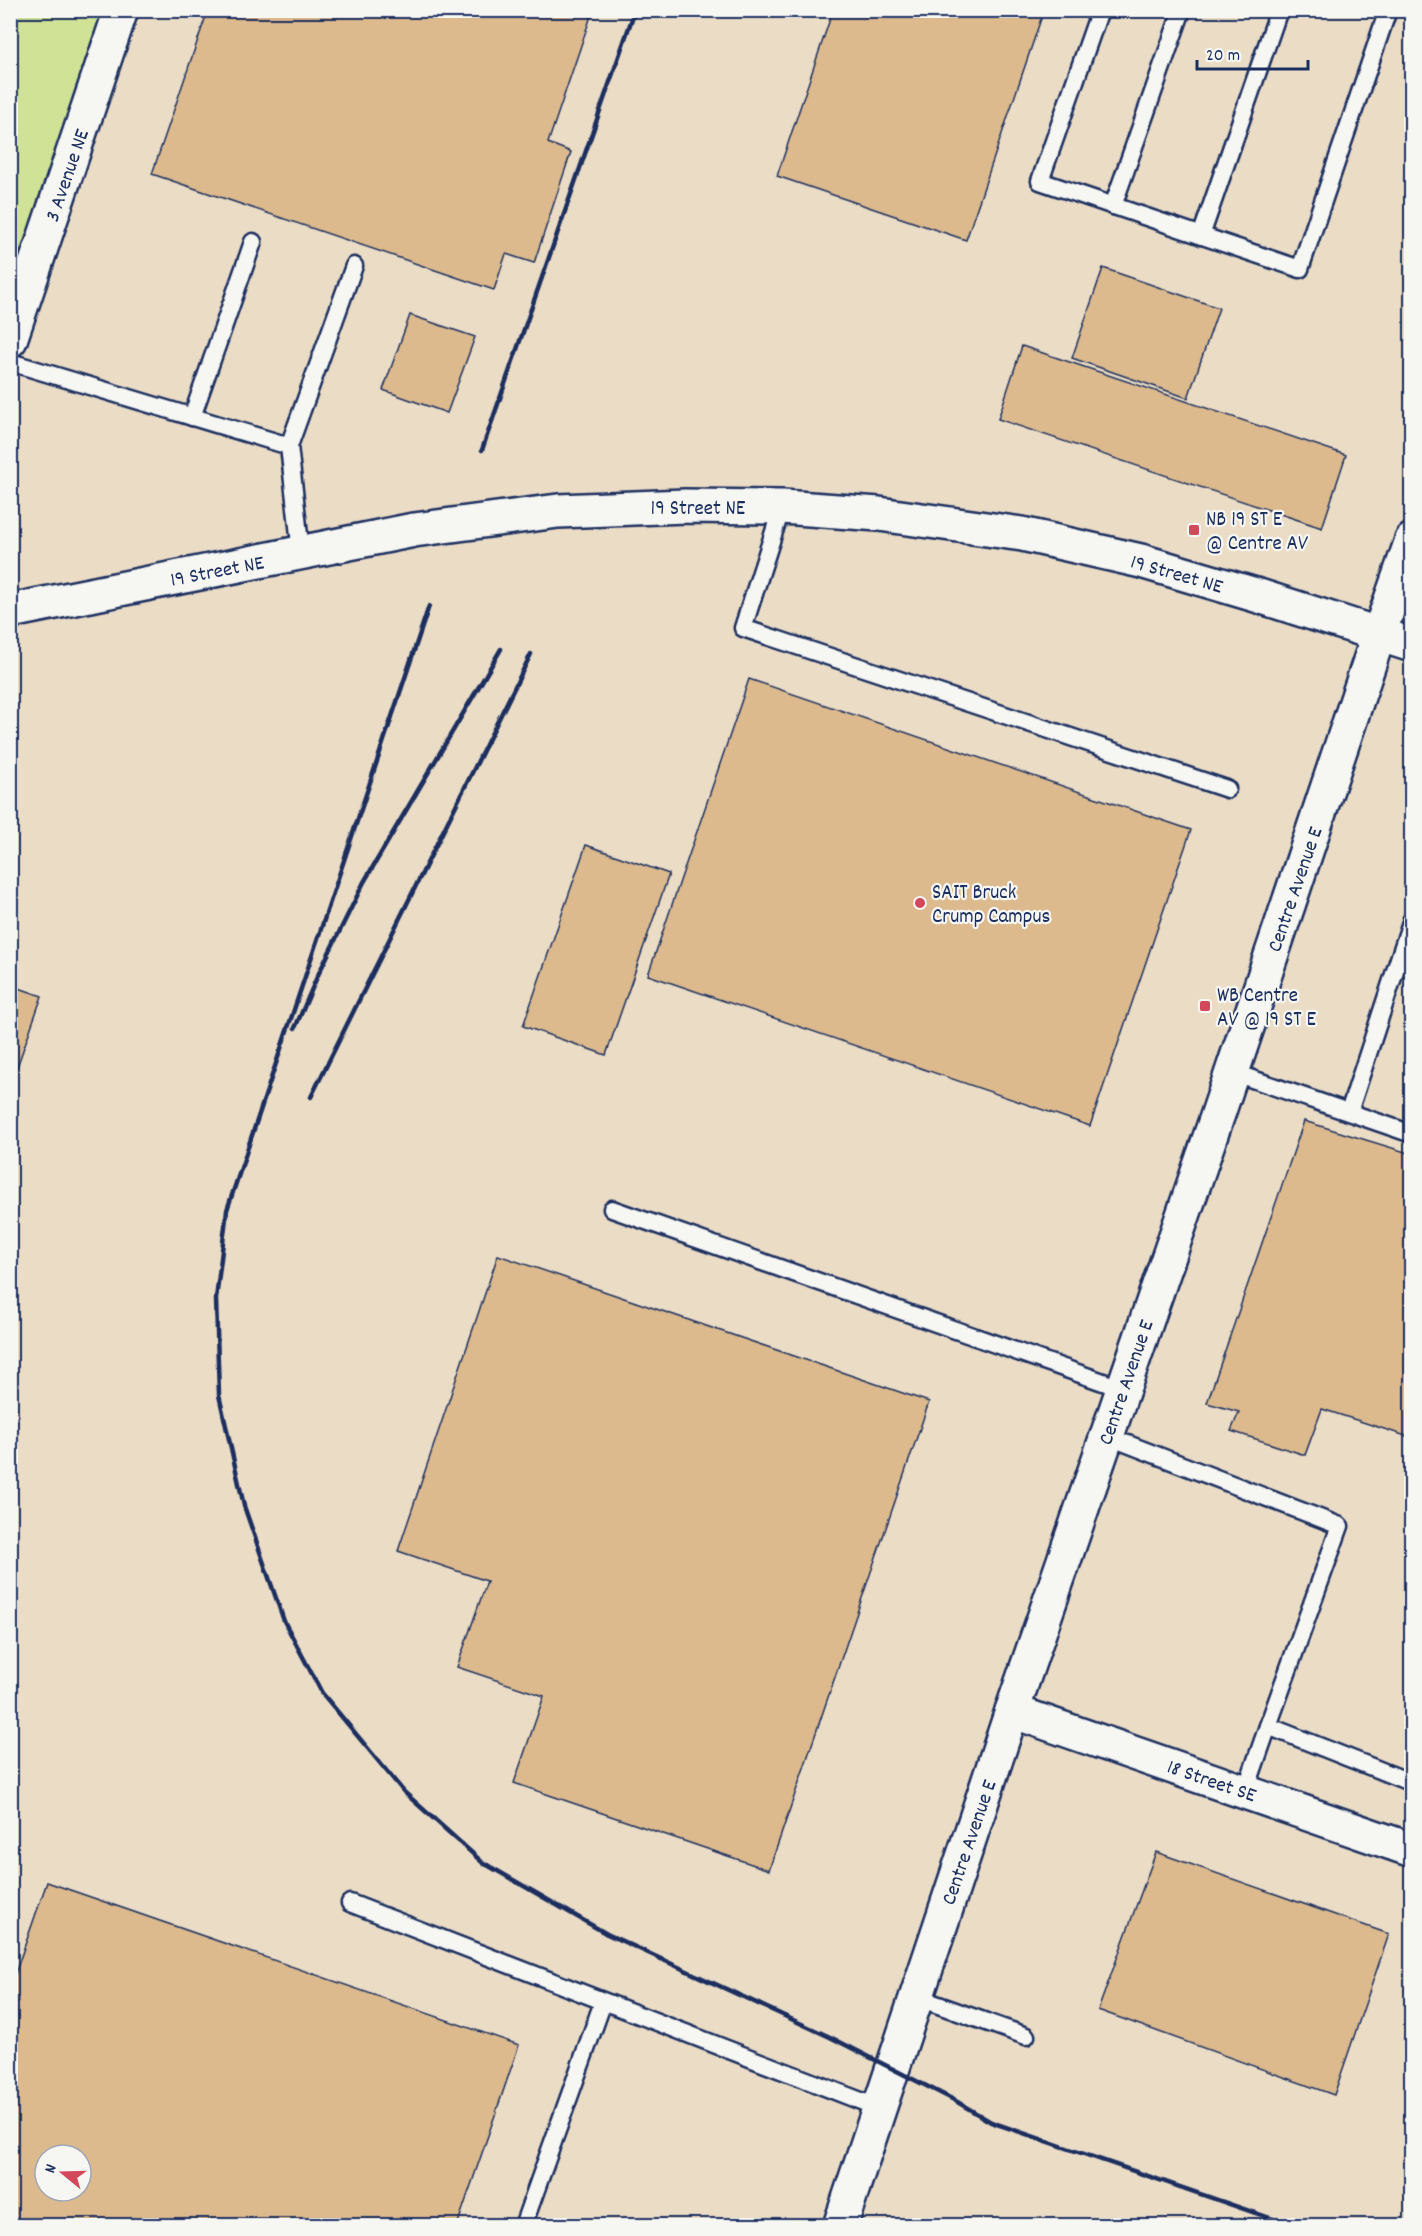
<svg xmlns="http://www.w3.org/2000/svg" width="1422" height="2236" viewBox="0 0 1422 2236" font-family="Dekko,sans-serif">
  <style>
    .built { fill: #ebdcc6; fill-rule: evenodd }
    .green { fill: #cfe296; stroke: #75887a; stroke-width: 1.5 }
    .building { fill: #dcba8e; stroke: #1b2f5e; stroke-width: 1.5; fill-rule: evenodd }
    .lines { fill: none; stroke-linecap: round; stroke-linejoin: round }
    .service-casing { stroke: #1b2f5e; stroke-width: 21 }
    .minor-casing { stroke: #1b2f5e; stroke-width: 38 }
    .tertiary-casing { stroke: #1b2f5e; stroke-width: 38 }
    .service { stroke: #f6f6f2; stroke-width: 16 }
    .minor { stroke: #f6f6f2; stroke-width: 33 }
    .tertiary { stroke: #f6f6f2; stroke-width: 33 }
    .rail { stroke: #1b2f5e; stroke-width: 4.5 }
    .poi-dot { fill: #d1495b; stroke: #f6f6f2; stroke-width: 2 }
    .labels { text-anchor: middle; stroke-width: 4.5; stroke-linejoin: round; paint-order: stroke }
    .street-label { font-size: 21px; fill: #1b2f5e; stroke: #f6f6f2 }
    .poi-label { font-size: 21px; fill: #1b2f5e; stroke: #f6f6f2; text-anchor: start }
  </style>
  <rect width="100%" height="100%" fill="#f1eade"/>
  <filter id="ink" filterUnits="userSpaceOnUse"><feTurbulence type="fractalNoise" baseFrequency=".0167" numOctaves="2"/><feDisplacementMap in="SourceGraphic" scale="12" xChannelSelector="R" yChannelSelector="G"/><feConvolveMatrix kernelMatrix="1 2 1 2 8 2 1 2 1" color-interpolation-filters="sRGB"/></filter>
  <g filter="url(#ink)">
    <path class="built" d="M 121,11 L 1411,11 L 1411,2225 L 11,2226 L 10,340 ZM 45,2155 L 81,2155 L 81,2191 L 45,2191 Z"/>
    <polygon class="green" points="11,11 121,11 11,340"/>
    <g class="building">
      <polygon points="208,10 593,10 548,143 571,152 534,263 506,254 494,290 152,174"/>
      <polygon points="833,10 1044,10 966,240 777,176"/>
      <polygon points="1103,268 1219,308 1188,398 1072,358"/>
      <polygon points="410,315 475,337 447,413 383,390"/>
      <polygon points="1022,346 1346,455 1322,528 998,419"/>
      <polygon points="749,679 1191,830 1090,1126 648,975"/>
      <polygon points="586,845 669,874 606,1055 523,1026"/>
      <polygon points="10,985 42,996 10,1087"/>
      <polygon points="1304,1121 1412,1154 1412,1438 1322,1409 1305,1455 1231,1431 1239,1412 1207,1403"/>
      <polygon points="498,1255 929,1402 769,1870 514,1783 544,1696 457,1667 487,1581 398,1551"/>
      <polygon points="1156,1852 1389,1934 1334,2095 1098,2010"/>
      <path d="M 47,1882 L 519,2045 L 457,2226 L 10,2226 L 10,1988 ZM 45,2155 L 81,2155 L 81,2191 L 45,2191 Z"/>
    </g>
    <g class="lines">
      <defs>
        <g id="service">
          <polyline points="1100,10 1040,181 1300,269 1388,10"/>
          <polyline points="1113,206 1182,10"/>
          <polyline points="1201,236 1279,10"/>
          <polyline points="10,362 289,446"/>
          <polyline points="192,417 253,242"/>
          <polyline points="782,507 743,628 1227,789"/>
          <polyline points="301,553 289,446 354,266"/>
          <polyline points="1232,1072 1412,1134"/>
          <polyline points="1349,1112 1412,919"/>
          <polyline points="612,1209 1123,1389"/>
          <polyline points="1107,1436 1340,1526 1268,1726"/>
          <polyline points="1245,1792 1268,1726 1412,1783"/>
          <polyline points="350,1903 879,2108"/>
          <polyline points="916,1997 1026,2036"/>
          <polyline points="523,2226 603,2002"/>
        </g>
        <g id="minor">
          <polyline points="10,340 121,10"/>
          <polyline points="1012,1711 1412,1850"/>
          <polyline points="840,2226 1012,1711 1218,1114 1379,634"/>
        </g>
        <g id="tertiary">
          <polyline points="10,611 414,530 558,511 685,506 782,507 879,514 1022,534 1141,561 1259,596 1412,645"/>
          <polyline points="1379,634 1412,540"/>
        </g>
      </defs>
      <use href="#service" class="service-casing"/>
      <use href="#minor" class="minor-casing"/>
      <use href="#tertiary" class="tertiary-casing"/>
      <use href="#service" class="service"/>
      <use href="#minor" class="minor"/>
      <use href="#tertiary" class="tertiary"/>
      <g class="rail">
        <polyline points="482,450 635,10"/>
        <polyline points="429,606 227,1210 216,1299 219,1395 244,1506 284,1621 322,1693 404,1792 482,1862 607,1934 830,2037 954,2100 991,2122 1293,2226"/>
        <polyline points="295,1028 317,977 364,882 501,649"/>
        <polyline points="311,1097 531,654"/>
      </g>
    </g>
  </g>
  <g class="poi-dot">
    <rect x="1188" y="524" width="12" height="12" rx="3"/>
    <circle cx="920" cy="903" r="6"/>
    <rect x="1199" y="1000" width="12" height="12" rx="3"/>
  </g>
  <g class="labels">
    <g class="street-label">
      <text transform="translate(66 175) rotate(-71)" y="7">3 Avenue NE</text>
      <text x="698" y="514">19 Street NE</text>
      <text transform="translate(217 570) rotate(-11)" y="7">19 Street NE</text>
      <text transform="translate(1177 573) rotate(16)" y="7">19 Street NE</text>
      <text transform="translate(1294 889) rotate(-71)" y="7">Centre Avenue E</text>
      <text transform="translate(1125 1382) rotate(-71)" y="7">Centre Avenue E</text>
      <text transform="translate(1212 1780) rotate(19)" y="7">18 Street SE</text>
      <text transform="translate(968 1842) rotate(-71)" y="7">Centre Avenue E</text>
    </g>
    <g class="poi-label">
      <text x="1206" y="525">NB 19 ST E<tspan x="1206" dy="24">@ Centre AV</tspan></text>
      <text x="932" y="898">SAIT Bruck<tspan x="932" dy="24">Crump Campus</tspan></text>
      <text x="1217" y="1001">WB Centre<tspan x="1217" dy="24">AV @ 19 ST E</tspan></text>
    </g>
  </g>
  <rect width="1422" height="2236" fill="none" stroke="#f6f6f2" stroke-width="36"/>
  <rect x="18" y="18" width="1386" height="2200" fill="none" stroke="#1b2f5e" stroke-width="2" filter="url(#ink)"/>
  <g transform="translate(63 2173) rotate(289)"><circle r="28" fill="#f6f6f2" stroke="#9ea6b7" stroke-width="1.5"/>
  <path d="M0-4.5L10 22L0 15L-10 22Z" fill="#d1495b"/>
  <text y="-9" font-size="16" font-weight="bold" text-anchor="middle" fill="#1b2f5e">N</text>
  </g>
  <path d="M1197 60v9h111v-9" fill="none" stroke="#1b2f5e" stroke-width="3"/>
  <text x="1206" y="60" font-size="18" fill="#1b2f5e" stroke="#f6f6f2" stroke-width="4.5" paint-order="stroke">20 m</text>
</svg>
